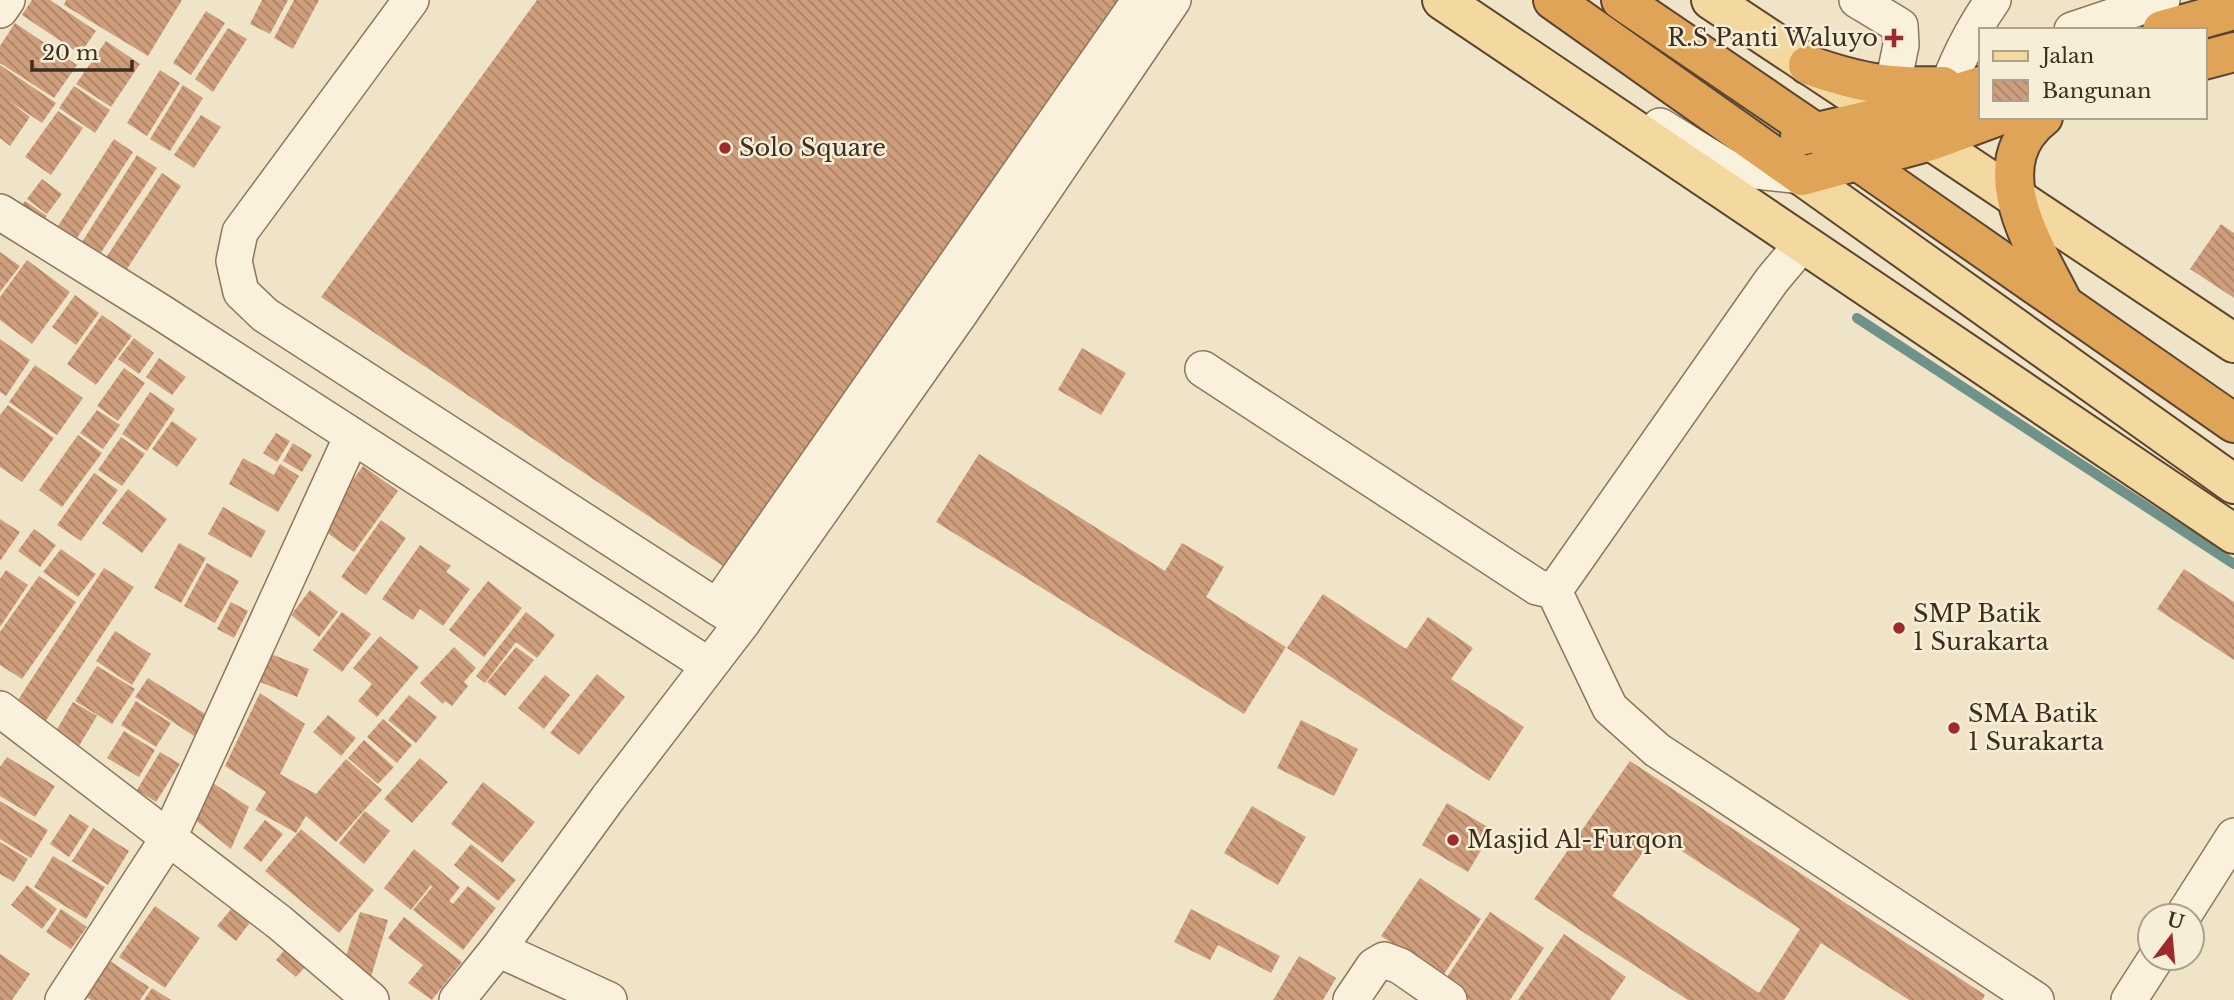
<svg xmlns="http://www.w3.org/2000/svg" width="2234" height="1000" viewBox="0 0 2234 1000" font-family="'Libre Baskerville',serif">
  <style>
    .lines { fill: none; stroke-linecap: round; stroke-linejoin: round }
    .stream { stroke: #6f938a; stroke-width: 10 }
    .building { fill: url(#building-back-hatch); fill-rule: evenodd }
    .minor-casing { stroke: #8d765c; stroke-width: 38 }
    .major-casing { stroke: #5b4430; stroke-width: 42 }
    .highway-casing { stroke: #5b4430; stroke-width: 42 }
    .minor { stroke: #faf1dc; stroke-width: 35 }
    .major { stroke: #f3d9a0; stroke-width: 38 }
    .highway { stroke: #e0a458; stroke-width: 38 }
    .poi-dot { fill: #9e2a2b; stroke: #f7eed8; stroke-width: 2.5 }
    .labels { text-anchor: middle; stroke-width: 5; stroke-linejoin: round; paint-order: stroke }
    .poi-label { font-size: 24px; fill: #3d2e20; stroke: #f7eed8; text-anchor: start }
  </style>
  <defs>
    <pattern id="building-back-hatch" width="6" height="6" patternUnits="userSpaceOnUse" patternTransform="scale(1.75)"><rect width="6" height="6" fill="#cf9f7d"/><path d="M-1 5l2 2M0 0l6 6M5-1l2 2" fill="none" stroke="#a98266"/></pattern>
  </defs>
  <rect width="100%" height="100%" fill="#f0e4c8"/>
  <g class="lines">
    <polyline class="stream" points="1857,318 2234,564"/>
  </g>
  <g class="building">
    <polygon points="32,0 50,0 96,31 80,54 22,15"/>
    <polygon points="66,0 182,0 148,56 64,5"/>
    <polygon points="262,0 288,0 270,34 250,24"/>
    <polygon points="294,0 319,0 293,49 274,38"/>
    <polygon points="537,0 1124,0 732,572 321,297"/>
    <polygon points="206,11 225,23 191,75 173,63"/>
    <polygon points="15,23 77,65 54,98 0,63 0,46"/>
    <polygon points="228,28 247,39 213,92 195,79"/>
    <polygon points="106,41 140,64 111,107 76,84"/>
    <polygon points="0,65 56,103 42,123 9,101 30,117 10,146 0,138"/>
    <polygon points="160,70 180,83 147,136 127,123"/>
    <polygon points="183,85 203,98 170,151 150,139"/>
    <polygon points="74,86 110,110 95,133 59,108"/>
    <polygon points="58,111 83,128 51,175 25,157"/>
    <polygon points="201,115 221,127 194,168 174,155"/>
    <polygon points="114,139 133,152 77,238 58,226"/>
    <polygon points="137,155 157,168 100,254 82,242"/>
    <polygon points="162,173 181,186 125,272 105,259"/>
    <polygon points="42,179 62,194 47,214 27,199"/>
    <polygon points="25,201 47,216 36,230 15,215"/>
    <polygon points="2221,224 2234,233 2234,298 2190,269"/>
    <polygon points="0,252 20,266 0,292"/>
    <polygon points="27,260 70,292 32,344 0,320 0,297"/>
    <polygon points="75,295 99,313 76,345 52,327"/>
    <polygon points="102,315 132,336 96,385 67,364"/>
    <polygon points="134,338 154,353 139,374 118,359"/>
    <polygon points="0,339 30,360 6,396 0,392"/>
    <polygon points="1082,348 1126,373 1101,415 1058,390"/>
    <polygon points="159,358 186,377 172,395 146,377"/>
    <polygon points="35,365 83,398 57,435 9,402"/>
    <polygon points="124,368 145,383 118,421 97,406"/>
    <polygon points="150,392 175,409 147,451 122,434"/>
    <polygon points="8,405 54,438 22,482 0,467 0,415"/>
    <polygon points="97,410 120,425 103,449 80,433"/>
    <polygon points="172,421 197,439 177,467 152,449"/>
    <polygon points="276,433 290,441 277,462 263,453"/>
    <polygon points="78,435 102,453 62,507 39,490"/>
    <polygon points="121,437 145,454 122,486 98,470"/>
    <polygon points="293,443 312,455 302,472 283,461"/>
    <polygon points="979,454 1165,571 1182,543 1224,567 1206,597 1286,647 1244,714 936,522"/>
    <polygon points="243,458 274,475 280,464 299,476 278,512 229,484"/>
    <polygon points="363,466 398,491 354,552 319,527"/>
    <polygon points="94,473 118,490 81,541 57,525"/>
    <polygon points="128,489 167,519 142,553 102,523"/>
    <polygon points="223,507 266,531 251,558 208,534"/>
    <polygon points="0,519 20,532 0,561"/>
    <polygon points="381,520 406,538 366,595 341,577"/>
    <polygon points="34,529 56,545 40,567 18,551"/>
    <polygon points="179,543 206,558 181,603 154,588"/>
    <polygon points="420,545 451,566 446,572 470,589 443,626 420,609 413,620 382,599"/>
    <polygon points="61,549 96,574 78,597 43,572"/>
    <polygon points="207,563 239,581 215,623 184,606"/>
    <polygon points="104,568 134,587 43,725 14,706"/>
    <polygon points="2184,569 2234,602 2234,660 2157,609"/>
    <polygon points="6,570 28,585 0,627 0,579"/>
    <polygon points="39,576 76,602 22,679 0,665 0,632"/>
    <polygon points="488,581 522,608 484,657 449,630"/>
    <polygon points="310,590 338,612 319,637 291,615"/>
    <polygon points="1323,594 1406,649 1428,617 1473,648 1451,679 1524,727 1489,781 1287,648"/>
    <polygon points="231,602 248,611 234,638 217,629"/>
    <polygon points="342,612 371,634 342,672 313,650"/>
    <polygon points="526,612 555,635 537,658 516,642 485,683 476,676"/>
    <polygon points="115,631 151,654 132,685 96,661"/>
    <polygon points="380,636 419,667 377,717 358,701 372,684 353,668"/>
    <polygon points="454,647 476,668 464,682 468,686 452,706 445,701 443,704 420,683"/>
    <polygon points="516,647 534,660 505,696 487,682"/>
    <polygon points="271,654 309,669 297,697 260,682"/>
    <polygon points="97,666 135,689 112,724 75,701"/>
    <polygon points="597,674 625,697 579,755 550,733"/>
    <polygon points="545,675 570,695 544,729 518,708"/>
    <polygon points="148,678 207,715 194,736 135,697"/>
    <polygon points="260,693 305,724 280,774 316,794 346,759 382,790 336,842 306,816 296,833 255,810 266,792 225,766"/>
    <polygon points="409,695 437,717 416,743 388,720"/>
    <polygon points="136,701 171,723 156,747 121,725"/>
    <polygon points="73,702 97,716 73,756 50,741"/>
    <polygon points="328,715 356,738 341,756 313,732"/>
    <polygon points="383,719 412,745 397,763 367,737"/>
    <polygon points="1301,720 1358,749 1334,796 1277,768"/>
    <polygon points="124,731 155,750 139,777 107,758"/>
    <polygon points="364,740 394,767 378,784 348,758"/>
    <polygon points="160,752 180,764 156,802 137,790"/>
    <polygon points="7,757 55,786 35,817 0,796 0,767"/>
    <polygon points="420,758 448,782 412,823 384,799"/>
    <path d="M 1630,761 L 1985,995 L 1982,1000 L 1909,1000 L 1821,943 L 1784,1000 L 1688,1000 L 1586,934 L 1534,899 ZM 1656,834 L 1800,929 L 1759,993 L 1612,896 Z"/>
    <polygon points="207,779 249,807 231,849 188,814"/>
    <polygon points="483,782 535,822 502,863 451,824"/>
    <polygon points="0,801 48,830 31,858 0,839"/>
    <polygon points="1447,803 1493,830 1468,872 1422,845"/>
    <polygon points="1252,806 1306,837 1278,885 1224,853"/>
    <polygon points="365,811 390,831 364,864 339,843"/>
    <polygon points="70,814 89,826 69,857 50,844"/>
    <polygon points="265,820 283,834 261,862 243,848"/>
    <polygon points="93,828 129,851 108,885 72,861"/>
    <polygon points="301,829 374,890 339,933 265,871"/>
    <polygon points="0,842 28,859 14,882 0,874"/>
    <polygon points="471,844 516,880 498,901 454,865"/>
    <polygon points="414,849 460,887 449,901 453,904 468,886 496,908 463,950 413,910 432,887 431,885 411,910 384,888"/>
    <polygon points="53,856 105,887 86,919 34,887"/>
    <polygon points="1420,878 1481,919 1442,977 1381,936"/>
    <polygon points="27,885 57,909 42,929 11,905"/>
    <polygon points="237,902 255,916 236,941 217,926"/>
    <polygon points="155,906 200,938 165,988 119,957"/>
    <polygon points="61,909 87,927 71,949 46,932"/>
    <polygon points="1191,909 1280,956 1271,973 1218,945 1210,960 1174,942"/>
    <polygon points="360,912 388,920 371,977 342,969"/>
    <polygon points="1490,912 1544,948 1510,1000 1469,1000 1443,983"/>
    <polygon points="404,917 462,962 432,1000 408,983 423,965 388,938"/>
    <polygon points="1564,934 1626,977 1610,1000 1518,1000"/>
    <polygon points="292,941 312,959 296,977 276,960"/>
    <polygon points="0,954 30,974 12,1000 0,1000"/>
    <polygon points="1299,956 1336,978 1323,1000 1273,1000"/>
    <polygon points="104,957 149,987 140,1000 91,1000 80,993"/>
    <polygon points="152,988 171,1000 144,1000"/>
  </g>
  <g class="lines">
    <defs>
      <g id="minor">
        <polyline points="411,0 240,232 234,261 241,292 265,315 742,623"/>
        <polyline points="1857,0 1900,26 1901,45 1887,113"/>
        <polyline points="0,10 7,0"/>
        <polyline points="2072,30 2162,0"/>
        <path d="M 1938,116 C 1950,74 1968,36 1993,0"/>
        <polyline points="1660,126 1728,168 1802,176"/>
        <polyline points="0,212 159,311 708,665"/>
        <polyline points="1203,369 1537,587 1554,591 1772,280 1803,243"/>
        <polyline points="1554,591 1610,708 1657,750 2036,1000"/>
        <polyline points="717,607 1140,0"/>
        <polyline points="0,709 279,922 371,1000"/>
        <polyline points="2183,916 2234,836"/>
        <polyline points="498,949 609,1000"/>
        <polyline points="63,1000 169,837 352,436"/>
        <polyline points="457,1000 498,949 608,798 742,623 961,312 1173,0"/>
        <polyline points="1351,1000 1374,966 1384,960 1400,966 1449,1000"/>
        <polyline points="2129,1000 2156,958"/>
      </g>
      <g id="major">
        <polyline points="1442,0 2234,534"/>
        <polyline points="1711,0 1886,116 1931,141 2234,343"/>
        <polyline points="1802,176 2234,484"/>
      </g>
      <g id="highway">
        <polyline points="1553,0 1802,176 1931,141 1996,117"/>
        <polyline points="1621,0 1859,162 2234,423"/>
        <polyline points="2162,30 2234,10"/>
        <polyline points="2204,60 2234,52"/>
        <path d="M 1808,65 C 1860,83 1888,88 1943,86"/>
        <path d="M 2043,117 C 1981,165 2034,246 2061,299"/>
        <polyline points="1800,136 1886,116 1980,86"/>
      </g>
    </defs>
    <use href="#minor" class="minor-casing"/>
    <use href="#major" class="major-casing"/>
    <use href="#highway" class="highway-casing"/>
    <use href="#minor" class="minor"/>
    <use href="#major" class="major"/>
    <use href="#highway" class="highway"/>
  </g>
  <g class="poi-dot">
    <path d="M1890.5 27.5h7v7h7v7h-7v7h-7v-7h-7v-7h7z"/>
    <circle cx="725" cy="148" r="7"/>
    <circle cx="1899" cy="628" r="7"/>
    <circle cx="1954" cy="728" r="7"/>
    <circle cx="1453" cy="840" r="7"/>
  </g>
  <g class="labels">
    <g class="poi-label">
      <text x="1878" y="46" text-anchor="end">R.S Panti Waluyo</text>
      <text x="739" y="156">Solo Square</text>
      <text x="1913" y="622">SMP Batik<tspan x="1913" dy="28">1 Surakarta</tspan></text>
      <text x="1968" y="722">SMA Batik<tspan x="1968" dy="28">1 Surakarta</tspan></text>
      <text x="1467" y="848">Masjid Al-Furqon</text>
    </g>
  </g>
  <rect x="1979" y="28" width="228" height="91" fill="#f7eed8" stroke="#ada18e" stroke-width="2"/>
  <rect x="1993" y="51" width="35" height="10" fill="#f3d9a0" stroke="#ada18e" stroke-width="2"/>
  <text x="2042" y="63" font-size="21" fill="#3d2e20">Jalan</text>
  <rect x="1993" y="80" width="35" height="21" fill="url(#building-back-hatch)" stroke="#ada18e" stroke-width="2"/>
  <text x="2042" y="98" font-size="21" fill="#3d2e20">Bangunan</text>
  <g transform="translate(2171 937) rotate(16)"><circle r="33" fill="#f7eed8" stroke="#ada18e" stroke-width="2"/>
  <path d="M0-5L12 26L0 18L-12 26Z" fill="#9e2a2b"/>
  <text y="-10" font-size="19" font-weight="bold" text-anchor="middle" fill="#3d2e20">U</text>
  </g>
  <path d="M32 60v10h100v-10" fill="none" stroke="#3d2e20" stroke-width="3.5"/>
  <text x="42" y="60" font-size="21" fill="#3d2e20" stroke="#f7eed8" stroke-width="5" paint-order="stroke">20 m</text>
</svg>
